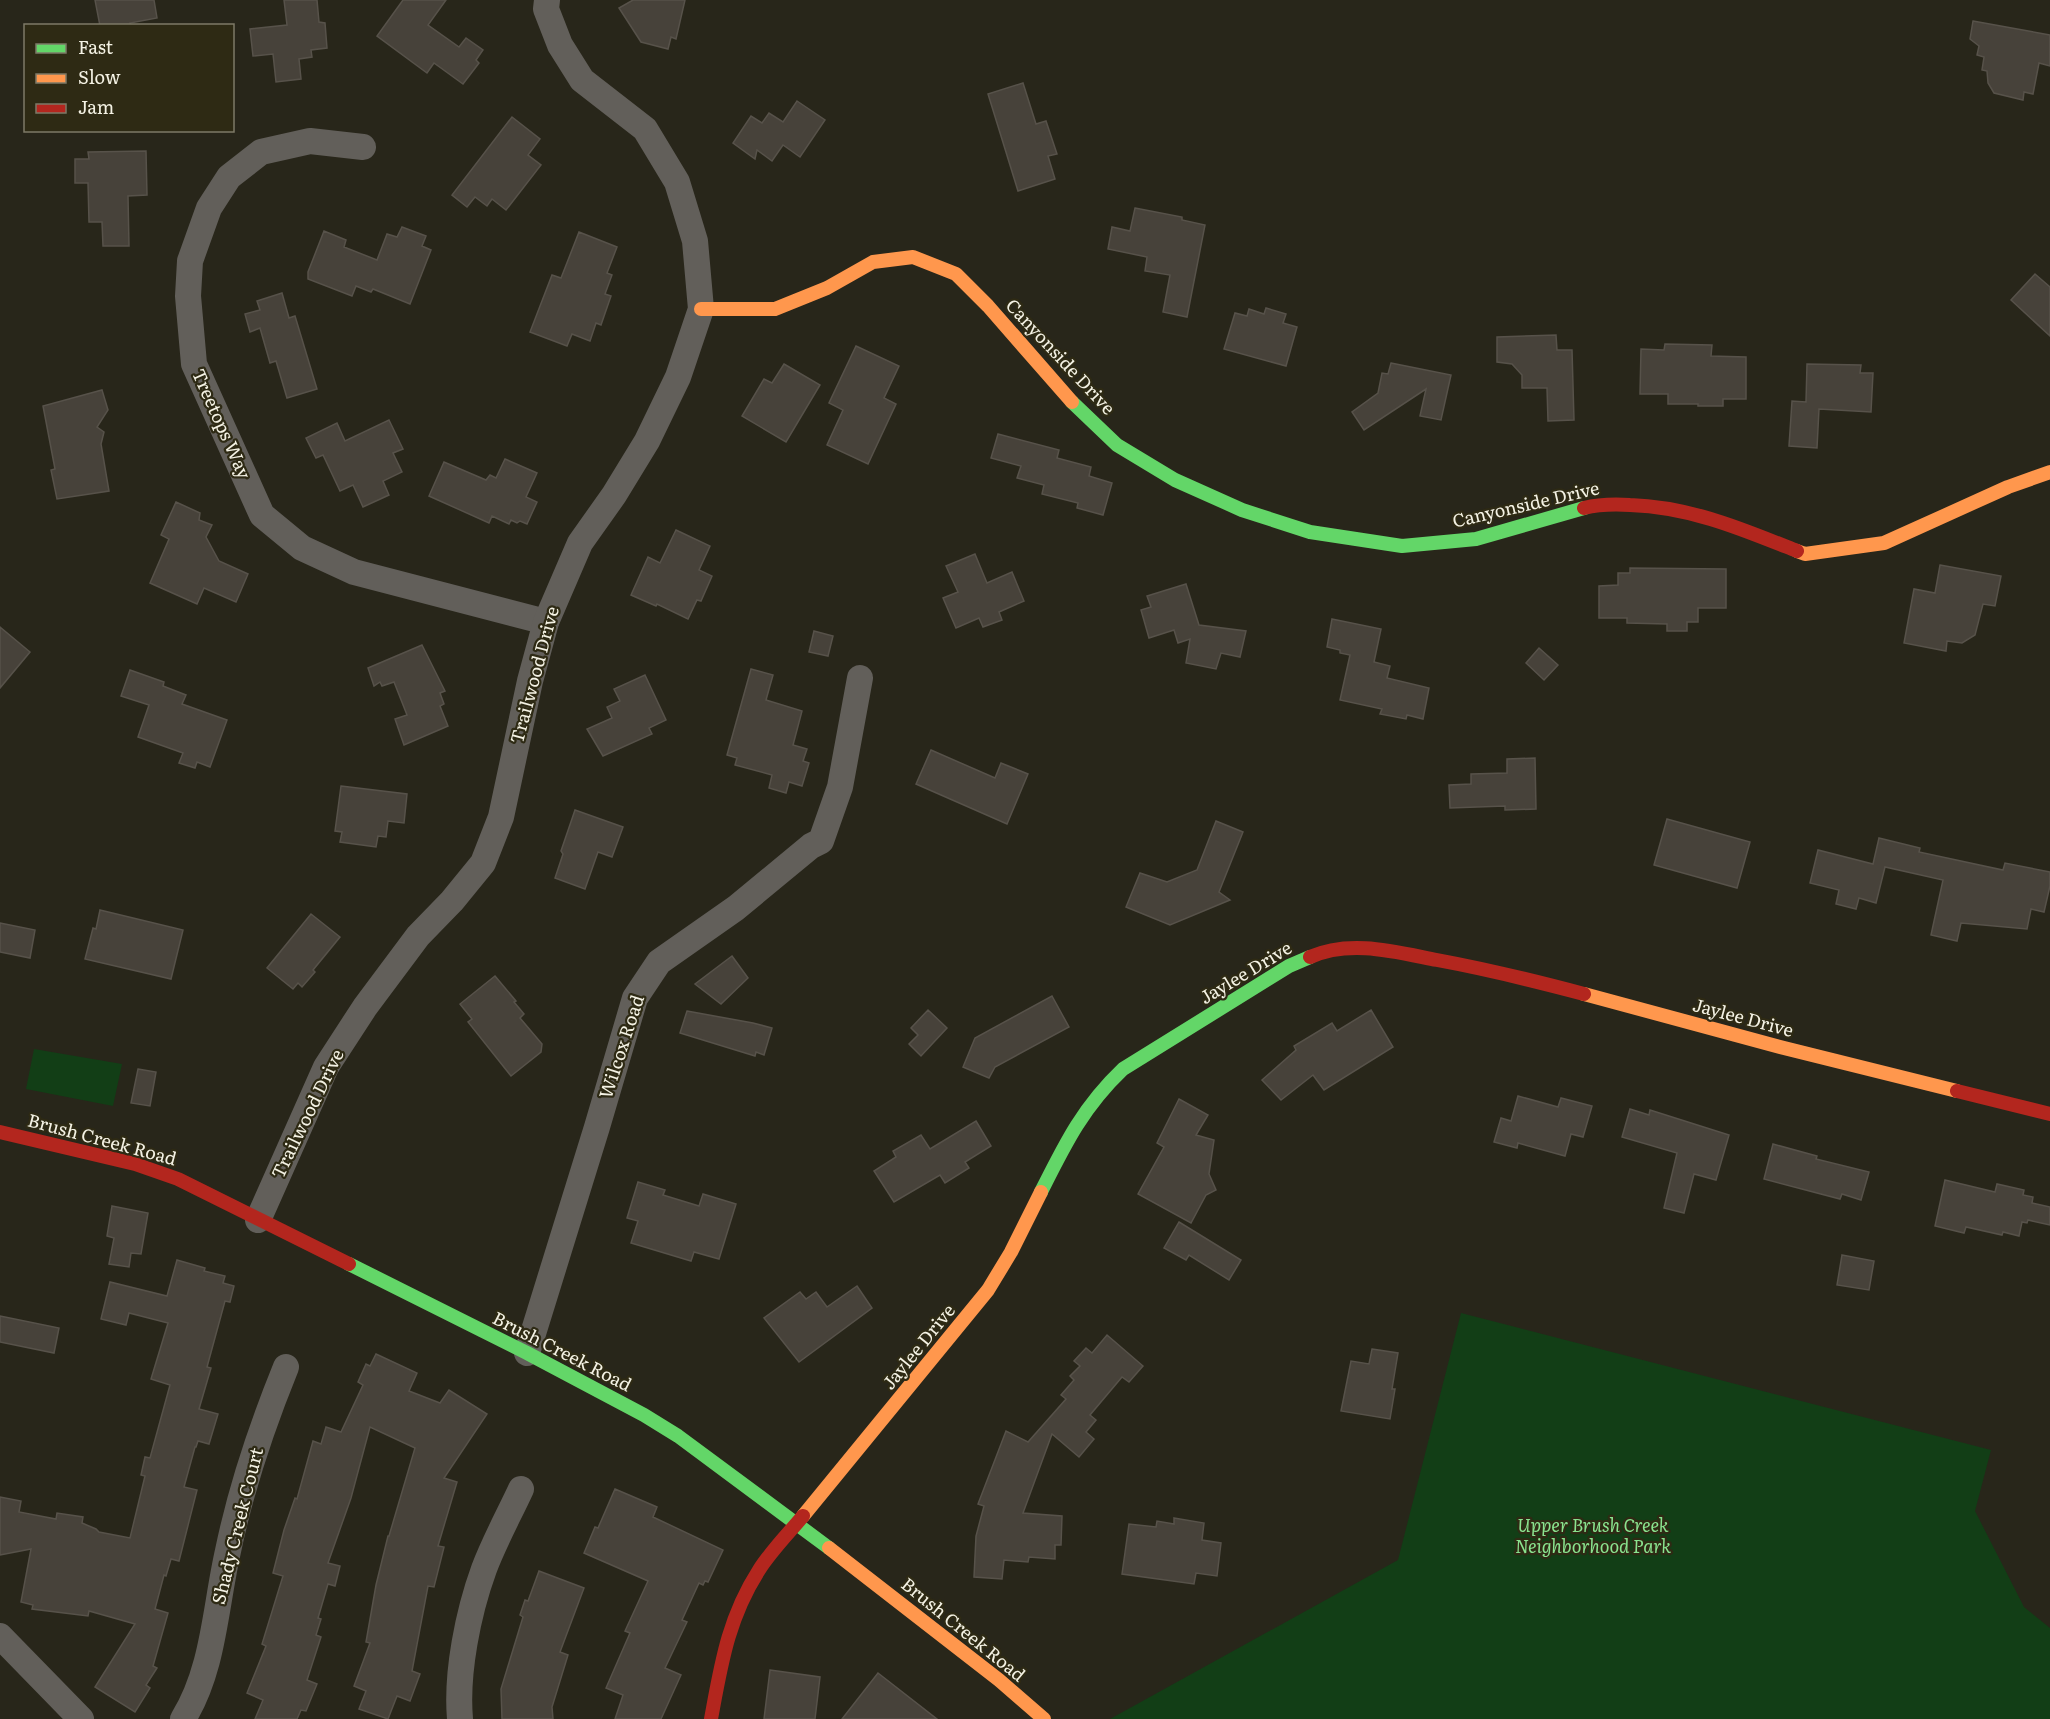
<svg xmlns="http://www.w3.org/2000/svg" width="2050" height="1719" viewBox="0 0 2050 1719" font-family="Literata,serif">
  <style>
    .green { fill: #123e16 }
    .building { fill: #47423a; stroke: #57524a; stroke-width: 1.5 }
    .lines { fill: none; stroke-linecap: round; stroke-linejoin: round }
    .street { stroke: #625f5a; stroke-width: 26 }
    .fast { stroke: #63d668; stroke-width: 14 }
    .slow { stroke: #ff974d; stroke-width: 14 }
    .jam { stroke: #b3261e; stroke-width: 14 }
    .labels { text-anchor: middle; stroke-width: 4.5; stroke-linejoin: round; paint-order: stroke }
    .street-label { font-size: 18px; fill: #f4f2e4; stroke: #2e2a14 }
    .park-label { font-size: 18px; font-style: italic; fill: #8ae48f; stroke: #2e2a14 }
  </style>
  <rect width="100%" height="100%" fill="#28261a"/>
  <g class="green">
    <polygon points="34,1049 122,1064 113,1106 26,1089"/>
    <polygon points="1461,1313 1991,1450 1975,1511 2024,1607 2050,1628 2050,1719 1110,1719 1398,1560"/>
  </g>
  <g class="building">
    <polygon points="95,0 154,0 157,18 130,23 131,26 100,26"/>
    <polygon points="284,0 317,0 319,22 325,23 327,48 311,50 312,57 299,59 301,79 276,82 273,54 253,56 250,29 287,25"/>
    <polygon points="403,0 446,0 428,25 459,47 466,38 483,50 476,60 479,63 463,84 434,63 427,73 377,36"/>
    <polygon points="633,0 685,0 676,39 671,37 668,49 641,42 619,8"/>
    <polygon points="1973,21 2050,35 2050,66 2039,63 2033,94 2024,92 2023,100 1994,93 1988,83 1987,71 1982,70 1984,57 1977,55 1979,46 1970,39"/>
    <polygon points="1023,83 1036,124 1046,121 1057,154 1048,156 1055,179 1018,191 988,94"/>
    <polygon points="797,101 825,120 800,157 783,145 772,161 757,150 755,159 733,143 751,116 762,123 769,113 783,122"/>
    <polygon points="512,117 540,139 528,155 541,165 506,210 492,199 487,206 475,197 467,207 452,195"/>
    <polygon points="146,151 147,195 128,196 129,246 103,246 102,222 89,222 88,183 75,183 75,159 89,159 88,152"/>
    <polygon points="1135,208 1182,217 1182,220 1205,225 1187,317 1163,312 1170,275 1145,271 1147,257 1108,249 1112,227 1130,231"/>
    <polygon points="402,227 426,236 422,246 431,250 410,304 373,289 371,292 356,286 352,296 308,279 308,272 324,231 346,240 344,247 377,260 387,234 397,237"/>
    <polygon points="579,232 617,247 607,273 612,275 605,294 611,296 601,325 596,323 590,341 572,334 567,346 530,332 552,275 561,278"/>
    <polygon points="2035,274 2050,287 2050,336 2011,300"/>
    <polygon points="282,293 289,318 295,316 317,389 287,398 276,361 270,363 260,328 250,332 245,314 260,310 257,301"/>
    <polygon points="1266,308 1286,314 1283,323 1297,327 1286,366 1224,349 1235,313 1247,316 1249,309 1264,314"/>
    <polygon points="1556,335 1557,350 1572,350 1574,420 1548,421 1547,388 1522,388 1522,375 1512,364 1497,362 1497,337"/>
    <polygon points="1665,344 1712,345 1711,356 1746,357 1746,399 1723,399 1723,406 1698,406 1698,404 1668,404 1668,394 1640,394 1641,349 1664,350"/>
    <polygon points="856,346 899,366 884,398 896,404 868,464 827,445 843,410 829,403"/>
    <polygon points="1391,363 1451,375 1441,420 1420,416 1426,389 1364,430 1352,412 1378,393 1382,373 1388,374"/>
    <polygon points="784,364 820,385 786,442 742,416 764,379 772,383"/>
    <polygon points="1807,364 1861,365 1860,373 1873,373 1871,412 1819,409 1817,448 1789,446 1792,401 1806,402"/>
    <polygon points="102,390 108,410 97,427 104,432 101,444 109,491 57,499 51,470 55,469 43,406"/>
    <polygon points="389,420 403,449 393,453 402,472 383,481 389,495 363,507 353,485 340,491 323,455 316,458 306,438 337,423 345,441"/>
    <polygon points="998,434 1059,450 1057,458 1091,467 1089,476 1112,483 1103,515 1077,508 1078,503 1042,494 1044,485 1017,478 1021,466 991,458"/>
    <polygon points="505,459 537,473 526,497 537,502 527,524 520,521 517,523 511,520 509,524 492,516 489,523 429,496 444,462 486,480 490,475 496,478"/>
    <polygon points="176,502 200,513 199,520 212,525 206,537 219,561 248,574 236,602 204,588 197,604 150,583 169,539 161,535"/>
    <polygon points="676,530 710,546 699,570 712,576 701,601 697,600 688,619 657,604 656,606 631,595 648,557 660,563"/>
    <polygon points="975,554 987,583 1012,572 1024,601 999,612 1002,620 983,627 979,618 956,628 943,598 958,592 946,566"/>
    <polygon points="1940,565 2001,576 1995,606 1983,604 1975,635 1962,643 1947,641 1946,651 1904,643 1914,589 1935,593"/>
    <polygon points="1630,568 1726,569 1726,608 1698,608 1698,622 1687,622 1687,631 1667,631 1667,624 1627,623 1627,618 1599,618 1599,586 1618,585 1618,573 1630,573"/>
    <polygon points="1186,584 1199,625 1246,631 1240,657 1221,653 1216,669 1186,663 1190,639 1178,643 1174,630 1149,638 1141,610 1151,607 1147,596"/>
    <polygon points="1332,619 1381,629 1374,662 1390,666 1387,678 1429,688 1423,719 1407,715 1406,719 1380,714 1382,709 1340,700 1350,655 1340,653 1340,650 1327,647"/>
    <polygon points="0,627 30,652 0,688"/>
    <polygon points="814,631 833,636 828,656 809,652"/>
    <polygon points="422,645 445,691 440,693 444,704 440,706 448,726 404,745 395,719 407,715 394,682 382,686 380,682 374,686 368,668"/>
    <polygon points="1539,648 1558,665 1544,680 1526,663"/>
    <polygon points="751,669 773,675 766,700 802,711 793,745 807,749 803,761 809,763 802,786 789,782 786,793 769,788 772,775 735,765 737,758 727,755"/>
    <polygon points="130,670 164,682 163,686 186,695 182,704 227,720 210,767 197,762 195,768 179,763 183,753 138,737 149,705 121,696"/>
    <polygon points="645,675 666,720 649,728 652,734 603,756 587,729 612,718 607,707 620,701 614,689"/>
    <polygon points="931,750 995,778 1001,763 1028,774 1007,824 916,784"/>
    <polygon points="1535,758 1536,809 1505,810 1505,806 1450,808 1449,785 1471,784 1471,774 1507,773 1507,759"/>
    <polygon points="341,786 407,794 404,823 388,821 386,837 378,836 376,847 340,842 342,832 335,831"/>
    <polygon points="575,810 623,827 612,857 598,852 585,889 555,878 563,854 561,851"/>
    <polygon points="1667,819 1750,842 1737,888 1654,865"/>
    <polygon points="1216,821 1243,832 1219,892 1230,900 1170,925 1126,907 1140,873 1167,882 1197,870"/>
    <polygon points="1879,838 1920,848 1919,852 2003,870 2005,863 2050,872 2050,886 2044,912 2031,909 2027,929 1961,923 1957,941 1931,935 1943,880 1885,867 1876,903 1859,898 1856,909 1836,904 1839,890 1810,883 1818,850 1873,864"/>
    <polygon points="100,910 183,930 171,979 85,959 93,928 96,929"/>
    <polygon points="311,914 340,937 313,970 315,972 302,987 298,983 293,989 267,968"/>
    <polygon points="0,923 35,930 30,958 0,952"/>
    <polygon points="732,956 748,978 721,1004 695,984"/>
    <polygon points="495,976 516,1001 514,1002 524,1014 520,1018 542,1044 541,1052 511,1076 468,1022 472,1019 460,1004"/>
    <polygon points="1052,996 1069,1027 995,1067 989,1078 963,1067 975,1038"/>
    <polygon points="928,1010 947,1028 921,1056 909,1044 918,1035 911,1028"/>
    <polygon points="1371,1010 1393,1047 1324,1090 1313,1075 1281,1100 1262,1080 1296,1050 1294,1046 1332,1023 1337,1031"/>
    <polygon points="687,1011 753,1023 772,1028 764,1055 756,1052 755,1056 680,1033"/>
    <polygon points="138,1069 156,1072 150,1106 131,1103"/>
    <polygon points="1518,1096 1558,1107 1561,1098 1592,1106 1583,1137 1571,1134 1565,1156 1518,1143 1517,1148 1494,1142 1501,1118 1511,1121"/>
    <polygon points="1179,1099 1208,1115 1196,1135 1214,1140 1209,1174 1216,1190 1206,1195 1191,1223 1138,1194 1164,1147 1157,1143"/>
    <polygon points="1630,1109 1649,1115 1650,1110 1729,1135 1716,1180 1694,1174 1684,1213 1664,1208 1677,1153 1622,1137"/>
    <polygon points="976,1121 991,1146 965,1162 969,1168 945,1183 940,1175 894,1202 874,1171 896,1157 893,1151 921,1135 930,1149"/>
    <polygon points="1773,1144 1817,1156 1816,1159 1869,1172 1861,1200 1842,1194 1840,1199 1764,1179"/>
    <polygon points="1945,1180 1995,1192 1997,1184 2024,1190 2023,1195 2033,1197 2032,1203 2050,1207 2050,1225 2028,1220 2027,1223 2022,1222 2019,1236 2003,1232 2002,1235 1966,1227 1964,1233 1935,1226"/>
    <polygon points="638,1182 665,1190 663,1195 699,1206 703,1194 736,1204 719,1259 694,1252 691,1261 631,1243 638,1221 627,1218"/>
    <polygon points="112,1206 148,1213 141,1254 131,1253 129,1267 109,1264 114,1238 107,1236"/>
    <polygon points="1179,1222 1241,1260 1229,1280 1189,1255 1186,1260 1164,1248"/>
    <polygon points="1842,1255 1874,1261 1869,1290 1837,1285"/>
    <polygon points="177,1260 205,1268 204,1271 225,1276 223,1283 234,1286 230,1302 225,1301 207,1367 211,1368 199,1409 218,1414 209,1444 198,1441 196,1447 195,1447 184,1487 197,1490 179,1561 171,1559 166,1576 164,1575 155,1609 168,1613 153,1666 157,1668 146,1685 150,1688 135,1712 95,1687 135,1624 89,1611 88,1616 32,1609 33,1605 21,1602 31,1549 0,1555 0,1497 21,1501 19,1512 56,1519 57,1513 83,1517 82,1523 96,1529 99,1532 130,1538 145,1476 141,1475 145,1457 150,1458 170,1385 151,1379 168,1323 129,1313 126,1325 101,1319 110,1282 167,1296"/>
    <polygon points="857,1286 872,1308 799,1362 764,1318 800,1292 806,1299 816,1292 827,1307"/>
    <polygon points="0,1316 59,1328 54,1353 0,1342"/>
    <polygon points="1107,1335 1143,1366 1129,1382 1122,1377 1090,1415 1096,1420 1086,1432 1094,1439 1079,1457 1052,1434 1023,1513 1062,1516 1061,1545 1055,1545 1055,1559 1029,1557 1028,1562 1004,1560 1002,1579 974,1577 976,1536 984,1506 978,1504 1006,1431 1028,1442 1066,1399 1061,1395 1074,1380 1070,1376 1080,1366 1074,1361 1086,1348 1092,1353"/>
    <polygon points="1372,1349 1398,1353 1392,1389 1395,1389 1390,1419 1341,1411 1351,1361 1369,1364"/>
    <polygon points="376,1354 417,1373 409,1391 440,1403 449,1390 487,1414 444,1478 457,1482 438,1546 444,1547 434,1587 428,1586 412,1671 420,1674 410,1701 397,1696 388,1719 359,1709 366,1691 354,1686 370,1643 366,1642 376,1585 388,1536 389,1536 415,1448 370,1427 351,1498 328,1563 340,1566 335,1586 328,1584 318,1618 321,1619 316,1635 321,1637 307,1680 317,1684 306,1711 301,1710 297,1719 255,1719 263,1700 247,1693 266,1646 262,1644 283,1576 273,1573 284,1530 295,1498 297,1499 313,1441 321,1444 326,1427 341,1432 363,1385 358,1382 366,1364 370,1366"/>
    <polygon points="615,1489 657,1507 653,1517 723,1550 708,1582 705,1581 703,1585 699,1583 682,1620 687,1622 665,1668 681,1675 661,1719 615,1719 623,1695 606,1688 630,1633 625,1631 648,1581 584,1553 595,1527 598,1528"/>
    <polygon points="1174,1518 1204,1523 1202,1540 1221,1543 1217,1576 1196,1573 1194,1584 1122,1574 1129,1524 1156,1527 1157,1521 1174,1524"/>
    <polygon points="539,1571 584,1588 560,1652 568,1655 552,1707 553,1719 502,1719 501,1689 523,1617 520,1615 525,1600 528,1601"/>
    <polygon points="770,1670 820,1677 815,1719 764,1719"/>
    <polygon points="878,1673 937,1719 842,1719"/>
  </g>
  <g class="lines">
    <g class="street">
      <polyline points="363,147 310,141 261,152 229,177 209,208 190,261 188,296 194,364 262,515 302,548 354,572 546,622"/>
      <polyline points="258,1220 326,1067 365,1007 418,936 452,901 483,863 501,817 530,681 546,622 580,543 614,495 647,441 678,377 701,309 695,241 677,182 645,129 582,80 560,45 546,9 547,0"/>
      <polyline points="527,1353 597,1127 635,998 659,962 736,908 811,846 821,841 840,787 860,678"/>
      <polyline points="0,1636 81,1719"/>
      <path d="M 183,1719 C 214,1669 215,1608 228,1551 C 241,1488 262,1426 286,1367"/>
      <path d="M 460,1719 C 456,1673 468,1613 484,1569 C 494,1542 509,1515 521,1489"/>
    </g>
    <g class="fast">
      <polyline points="1072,402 1117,445 1175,480 1242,510 1310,532 1402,546 1476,539 1584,508"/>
      <path d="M 1041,1192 C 1065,1144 1083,1107 1123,1069 L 1289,966 L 1310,957"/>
      <polyline points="349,1264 527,1353 644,1415 678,1436 829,1548"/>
    </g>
    <g class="slow">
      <polyline points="701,309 775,309 827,288 873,262 913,257 956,274 988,306 1072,402"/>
      <polyline points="1797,551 1805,554 1884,543 2008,487 2050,472"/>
      <polyline points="1584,994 1784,1048 1957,1091"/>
      <polyline points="803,1516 988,1290 1011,1252 1041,1192"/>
      <polyline points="829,1548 999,1680 1044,1719"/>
    </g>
    <g class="jam">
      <path d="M 1584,508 C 1600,504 1614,504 1630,505 C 1691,507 1742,529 1797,551"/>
      <path d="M 1310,957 C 1350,939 1396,952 1437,960 C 1486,969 1535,981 1584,994"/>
      <polyline points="1957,1091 2050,1114"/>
      <polyline points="0,1132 135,1164 178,1179 349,1264"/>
      <path d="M 711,1719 C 721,1665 728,1618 759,1570 C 771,1551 788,1534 803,1516"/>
    </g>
  </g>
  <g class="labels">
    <g class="street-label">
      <text transform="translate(1060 357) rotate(47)" y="6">Canyonside Drive</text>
      <text transform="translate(221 424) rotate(66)" y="6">Treetops Way</text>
      <text transform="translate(1526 505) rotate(-13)" y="6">Canyonside Drive</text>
      <text transform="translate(535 675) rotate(-75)" y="6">Trailwood Drive</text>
      <text transform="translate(1246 973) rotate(-31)" y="6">Jaylee Drive</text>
      <text transform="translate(1743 1018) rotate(15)" y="6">Jaylee Drive</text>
      <text transform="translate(622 1047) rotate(-72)" y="6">Wilcox Road</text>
      <text transform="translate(308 1114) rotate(-64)" y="6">Trailwood Drive</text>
      <text transform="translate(102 1140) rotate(15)" y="6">Brush Creek Road</text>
      <text transform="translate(919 1347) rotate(-51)" y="6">Jaylee Drive</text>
      <text transform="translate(562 1352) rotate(27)" y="6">Brush Creek Road</text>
      <text transform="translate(238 1526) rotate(-76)" y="6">Shady Creek Court</text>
      <text transform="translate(963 1630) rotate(39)" y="6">Brush Creek Road</text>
    </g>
    <g class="park-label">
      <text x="1593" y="1532">Upper Brush Creek<tspan x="1593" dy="21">Neighborhood Park</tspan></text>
    </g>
  </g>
  <rect x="24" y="24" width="210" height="108" fill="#2e2a14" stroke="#7d7a67" stroke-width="1.5"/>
  <rect x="36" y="44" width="30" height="9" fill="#63d668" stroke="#7d7a67" stroke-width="1.5"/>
  <text x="78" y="54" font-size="18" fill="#f4f2e4">Fast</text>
  <rect x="36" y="74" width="30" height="9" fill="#ff974d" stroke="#7d7a67" stroke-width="1.5"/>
  <text x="78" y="84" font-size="18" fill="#f4f2e4">Slow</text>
  <rect x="36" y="104" width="30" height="9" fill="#b3261e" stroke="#7d7a67" stroke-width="1.5"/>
  <text x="78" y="114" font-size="18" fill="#f4f2e4">Jam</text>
</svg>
